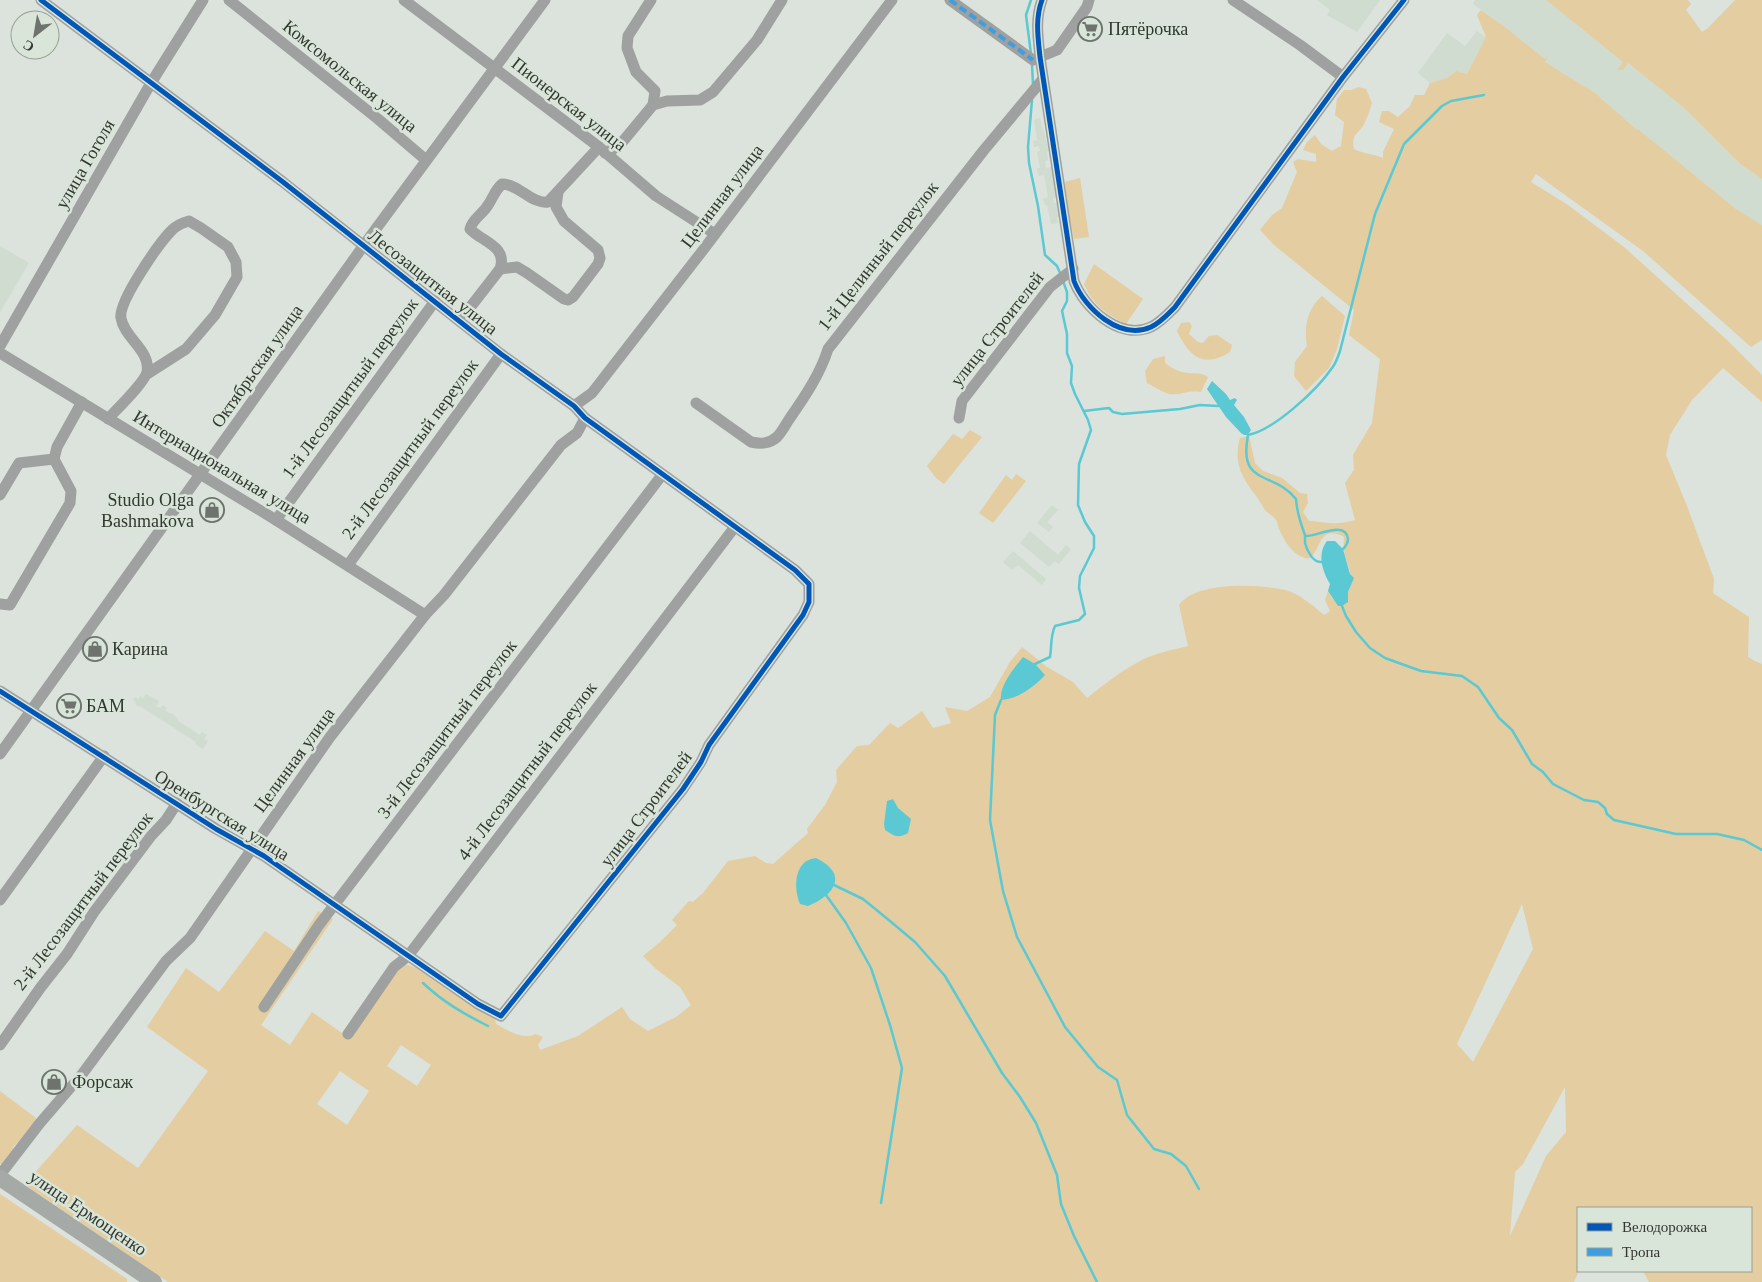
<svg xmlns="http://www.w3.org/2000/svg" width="1762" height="1282" viewBox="0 0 1762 1282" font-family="Georgia,serif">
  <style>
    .built { fill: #d0dccf }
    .green { fill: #e4cda0; fill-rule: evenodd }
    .water { fill: #5ac9d3 }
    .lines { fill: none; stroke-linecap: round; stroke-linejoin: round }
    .stream { stroke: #5ac9d3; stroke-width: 2.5 }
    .minor { stroke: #9ea1a0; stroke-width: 11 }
    .highway { stroke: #a5aaa6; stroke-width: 16 }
    .quiet { stroke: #3e9ee2; stroke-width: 4; stroke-dasharray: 8 4; stroke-linecap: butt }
    .cycleway-casing { stroke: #dae5d9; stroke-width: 8 }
    .cycleway { stroke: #0057b8; stroke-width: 5 }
    .labels { text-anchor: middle; stroke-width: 5; stroke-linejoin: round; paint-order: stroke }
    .poi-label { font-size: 18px; fill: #333732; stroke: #dae5d9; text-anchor: start }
    .street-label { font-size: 18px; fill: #333732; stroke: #dae5d9 }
  </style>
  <rect width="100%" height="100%" fill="#dce2dc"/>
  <g class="built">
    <polygon points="1317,0 1380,0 1357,32 1327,15 1330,10"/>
    <polygon points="1475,0 1546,0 1623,62 1618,70 1623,70 1628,63 1683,107 1739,163 1762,179 1762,225 1736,209 1638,129 1637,131 1595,93 1545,62 1547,59 1545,59 1501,24 1473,4"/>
    <polygon points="1477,31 1486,37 1467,74 1456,71 1447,78 1430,83 1418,73 1447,33 1465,46"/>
    <polygon points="1040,118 1049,151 1047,152 1048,160 1045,161 1046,168 1051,167 1057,197 1053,198 1054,203 1057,203 1060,217 1057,218 1058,223 1051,224 1047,205 1045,205 1043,199 1048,197 1044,175 1039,176 1037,168 1040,168 1037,152 1040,151 1039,146 1034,147 1033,141 1037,140 1034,120"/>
    <polygon points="0,246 29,263 0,312"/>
    <polygon points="1052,505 1058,510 1047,522 1053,527 1049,532 1037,523"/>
    <polygon points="1030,531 1058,555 1066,545 1071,549 1059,564 1055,561 1049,567 1020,543"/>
    <polygon points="1013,551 1046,579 1042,585 1018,565 1012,570 1003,562"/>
    <polygon points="146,694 159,701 156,706 160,708 163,705 167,708 165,711 173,714 178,719 177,720 200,735 202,732 207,735 204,739 208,741 203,749 195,744 196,742 140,706 139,707 135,704 136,703 133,700 135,697 139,699 140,696 143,698"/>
  </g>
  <g class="green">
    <polygon points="1546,0 1688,0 1691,4 1686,10 1702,32 1708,28 1735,0 1762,0 1762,179 1739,163 1683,107 1628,63 1623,70 1617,70 1623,62"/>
    <path d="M 1481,10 L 1501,24 L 1545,59 L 1549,55 L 1545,62 L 1595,93 L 1637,130 L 1638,129 L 1736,209 L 1762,225 L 1762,340 L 1751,347 L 1643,251 L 1536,174 L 1531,182 L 1568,205 L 1624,247 L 1727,340 L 1762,375 L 1762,402 L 1723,368 L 1692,400 L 1670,435 L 1666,455 L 1687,506 L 1714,579 L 1713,593 L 1749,617 L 1748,657 L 1755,661 L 1762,664 L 1762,1282 L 1649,1282 L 1643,1271 L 1751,1271 L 1751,1208 L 1578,1208 L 1579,1271 L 1574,1282 L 168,1282 L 21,1182 L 34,1186 L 33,1175 L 77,1125 L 138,1168 L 208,1071 L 147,1027 L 186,968 L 219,992 L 265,931 L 294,951 L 318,911 L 333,919 L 261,1025 L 290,1045 L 312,1012 L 342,1033 L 394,960 L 416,968 L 458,997 L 495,1018 L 496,1024 C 507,1030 524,1041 535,1034 L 543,1037 L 538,1045 L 540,1050 L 578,1036 L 622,1007 L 630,1019 L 648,1031 L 676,1017 L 691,1005 L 680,987 L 656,969 L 643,956 L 660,942 L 677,925 L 672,920 L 689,901 L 693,902 L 703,893 L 728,861 L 755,856 L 766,863 L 773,864 L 808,833 L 807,829 L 825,805 L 837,782 L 836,770 L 857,746 L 869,745 L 890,723 L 898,728 L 922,711 L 933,728 L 951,723 L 945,707 L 967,711 L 990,697 L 1010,662 L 1022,647 L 1047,667 L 1073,682 L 1087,698 C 1105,684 1122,670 1142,660 C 1156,653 1172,650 1188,646 L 1179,605 C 1196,581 1259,584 1285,590 C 1300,594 1313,606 1324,615 L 1330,611 L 1325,600 L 1328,591 L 1333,600 L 1347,595 C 1349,589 1353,584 1351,576 C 1348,561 1342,554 1344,537 C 1313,520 1322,567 1302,557 C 1292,553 1284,540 1280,531 C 1278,528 1278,523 1276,520 C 1274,516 1268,514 1265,510 C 1262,506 1260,501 1257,497 C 1242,478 1233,463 1240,438 L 1249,436 L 1255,463 L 1263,471 L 1282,478 L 1300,493 L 1307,494 L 1308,503 L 1303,512 L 1309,521 C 1317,521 1323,523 1330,523 C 1339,524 1347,522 1355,520 L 1345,483 L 1354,470 L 1353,455 L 1372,423 L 1380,359 L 1349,335 L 1354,310 L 1274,245 L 1260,230 L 1272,215 L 1282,208 L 1297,172 L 1293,162 L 1298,159 L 1316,162 L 1316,154 L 1303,150 L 1307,142 L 1315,135 L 1321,144 L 1332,151 L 1341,146 L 1344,122 L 1335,115 L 1337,99 L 1344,90 L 1352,90 L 1358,87 L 1366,89 L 1372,103 C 1370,109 1368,116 1365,122 C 1360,134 1350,133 1354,149 C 1364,154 1374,154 1383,158 L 1383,152 L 1394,129 L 1379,122 L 1382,111 L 1389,111 L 1398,117 L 1410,106 L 1415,95 L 1424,95 L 1430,83 L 1447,78 L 1456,71 L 1467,74 L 1486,37 L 1477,15 ZM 1522,904 L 1533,949 L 1473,1062 L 1457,1044 ZM 401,1045 L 431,1065 L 417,1086 L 387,1066 ZM 340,1071 L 369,1091 L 347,1125 L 317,1104 ZM 1565,1087 L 1566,1132 L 1546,1156 L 1510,1236 L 1515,1172 L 1523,1164 Z"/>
    <polygon points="1080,178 1089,237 1074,239 1066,201 1065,182"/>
    <path d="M 1094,264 L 1143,299 L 1126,324 C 1107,315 1092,304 1084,284 Z"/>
    <path d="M 1322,296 L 1345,316 L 1337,349 L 1329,368 L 1306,391 L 1294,376 L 1295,362 L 1307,346 C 1304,327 1307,309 1322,296 Z"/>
    <path d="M 1189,322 L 1192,326 L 1189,334 L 1198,342 L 1203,343 L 1209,336 L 1217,335 L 1232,345 L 1230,352 C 1203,369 1189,356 1177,331 L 1181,323 Z"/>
    <path d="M 1165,356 L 1165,363 C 1173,369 1179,372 1188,373 C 1196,374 1201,372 1208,377 L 1201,392 C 1190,389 1180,396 1169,394 C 1162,392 1153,386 1147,383 L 1145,371 L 1153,359 Z"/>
    <polygon points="970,430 982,437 944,484 936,478 927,466 953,434 962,439"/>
    <polygon points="1016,474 1026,481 993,523 979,513 1006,475 1012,480"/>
    <polygon points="0,1091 36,1118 31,1130 13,1147 13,1153 4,1164 0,1164"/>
    <polygon points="0,1194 127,1279 127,1282 0,1282"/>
  </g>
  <g class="water">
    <polygon points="1212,381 1226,394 1230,400 1235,398 1237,400 1234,405 1244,417 1251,430 1248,435 1244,435 1241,433 1226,417 1207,389"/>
    <path d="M 1327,541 L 1335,541 L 1343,549 L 1350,574 L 1354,578 L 1348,592 L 1348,602 L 1342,606 L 1338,606 L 1328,591 L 1330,584 C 1322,570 1317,554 1327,541 Z"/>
    <path d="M 1023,657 L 1035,664 L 1045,675 C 1034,687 1018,699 1001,700 C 999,686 1014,668 1023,657 Z"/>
    <path d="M 893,799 L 898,808 L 911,819 L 908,833 C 898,839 894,836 885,830 L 884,824 L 887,801 Z"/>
    <path d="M 816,858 C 849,874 835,895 808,906 L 800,904 C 793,888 794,860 816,858 Z"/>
  </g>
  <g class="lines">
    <g class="stream">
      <polyline points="1031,0 1026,15 1031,54"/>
      <polyline points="1032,65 1033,84"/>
      <polyline points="1032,100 1028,147 1029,163 1038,206 1045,255 1057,266 1060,273"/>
      <polyline points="1084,411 1109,408 1113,412 1122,414 1180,409 1200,405 1218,406"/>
      <path d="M 1305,536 C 1314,538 1346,519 1348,539 C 1348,543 1346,546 1343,549"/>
      <path d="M 1322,562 C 1313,563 1307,551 1305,543 C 1305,540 1305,537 1305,535 C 1300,522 1297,513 1296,499 C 1273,470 1238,487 1248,435 C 1274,430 1317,390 1332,368 C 1336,363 1338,357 1340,351 L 1375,214 L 1404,144 L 1442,106 L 1451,101 L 1484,95"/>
      <polyline points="1342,606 1346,616 1356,632 1370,648 1385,658 1421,671 1462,676 1478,687 1499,718 1512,730 1532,764 1543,772 1553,784 1584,800 1598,802 1605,808 1607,814 1614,820 1676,834 1717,834 1744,840 1762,850"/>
      <path d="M 1035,664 L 1050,657 C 1052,646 1050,637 1055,626 L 1079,620 L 1085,614 L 1079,588 L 1080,576 L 1094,548 L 1094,536 L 1085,522 L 1078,505 L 1079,464 L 1091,430 L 1088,420 L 1075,394 L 1071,383 L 1072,366 L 1067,353 L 1067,334 L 1062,311 L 1067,301 L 1067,292 L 1063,281"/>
      <polyline points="1001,700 995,715 990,820 1003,891 1017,937 1065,1027 1098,1067 1117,1080 1127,1115 1154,1149 1171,1154 1186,1166 1199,1189"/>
      <polyline points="834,885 863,899 890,921 915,942 945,976 1002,1073 1020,1097 1036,1123 1057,1175 1061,1204 1074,1236 1097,1282"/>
      <polyline points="826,895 846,923 871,968 890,1025 902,1068 881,1203"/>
      <path d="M 423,983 C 443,1002 464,1014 488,1026"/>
    </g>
    <g class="minor">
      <polyline points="229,0 378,119 426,160"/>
      <polyline points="404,0 599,147 656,196 715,234"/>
      <polyline points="651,0 628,36 627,48 636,72 655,91 653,105"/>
      <polyline points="950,0 1033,60"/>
      <path d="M 1042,0 C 1035,19 1038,37 1040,57 L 1074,281 C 1084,308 1120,341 1151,327 C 1161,322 1167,315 1175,307 L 1343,77 L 1404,0"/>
      <polyline points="1233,0 1300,45 1343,77"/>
      <polyline points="1040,57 1057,50 1087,7 1089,0"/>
      <polyline points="605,153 619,146 653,105 667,101 700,100 713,92 757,40 782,0"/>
      <polyline points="500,269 517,267 527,273 564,299 568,300 573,297 598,264 600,258 598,250 564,221 556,207 558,192"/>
      <path d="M 457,318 L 472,305 L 500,269 C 508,246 482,242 470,229 C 472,219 483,214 488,205 C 493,198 495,190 502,184 C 519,184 531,204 548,202 L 599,147"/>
      <polyline points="0,346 151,83 203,0"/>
      <polyline points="0,353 276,520 425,615"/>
      <path d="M 696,403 L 751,442 C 761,444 769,444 777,437 C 781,433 785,426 788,421 C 803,399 820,375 828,349 L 984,150 L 1043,79"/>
      <polyline points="574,406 592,393 700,254 892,0"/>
      <polyline points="959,418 962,401 1050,287 1073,269"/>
      <path d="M 108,419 C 116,410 145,382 147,372 C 151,350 124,338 121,318 C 118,302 159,243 172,230 C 177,225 182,223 189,221 L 201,228 L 228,247 L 236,262 L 237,277 L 215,315 L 186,349 L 147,374"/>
      <polyline points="0,495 19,463 54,459 57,447 82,402"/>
      <polyline points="276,520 435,301"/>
      <polyline points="348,565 501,354"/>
      <polyline points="0,604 10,605 70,503 71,491 54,459"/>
      <polyline points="0,691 216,829 264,856 478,1004 501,1016 683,789 701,762 709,745 803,615 809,602 809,584 795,570 585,418 574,406 501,354 283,182 41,0"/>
      <polyline points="0,754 364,245 545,0"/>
      <polyline points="0,900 104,756"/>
      <polyline points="264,1007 319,925 662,475"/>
      <polyline points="348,1034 394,967 408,956 734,528"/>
      <polyline points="0,1045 41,987 67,954 94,912 151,836 166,820 177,803"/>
      <polyline points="0,1175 40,1123 83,1073 166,961 190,938 330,737 425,615 444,595 561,445 577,433 585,418"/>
    </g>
    <polyline class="highway" points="0,1178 154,1282"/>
    <polyline class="quiet" points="950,0 1033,60"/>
    <defs>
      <g id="cycleway">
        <path d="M 1042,0 C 1035,19 1038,37 1040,57 L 1074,281 C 1084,308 1120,341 1151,327 C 1161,322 1167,315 1175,307 L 1343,77 L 1404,0"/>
        <polyline points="0,691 216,829 264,856 478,1004 501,1016 683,789 701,762 709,745 803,615 809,602 809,584 795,570 585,418 574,406 501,354 283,182 41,0"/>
      </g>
    </defs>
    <use href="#cycleway" class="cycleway-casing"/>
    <use href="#cycleway" class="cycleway"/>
  </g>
  <defs>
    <symbol id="supermarket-ring" viewBox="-11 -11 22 22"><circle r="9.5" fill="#dae5d9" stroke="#6e736e" stroke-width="1.5"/><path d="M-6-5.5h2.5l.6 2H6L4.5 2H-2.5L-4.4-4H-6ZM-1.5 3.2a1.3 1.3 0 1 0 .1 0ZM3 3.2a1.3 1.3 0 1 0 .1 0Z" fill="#6e736e"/></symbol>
    <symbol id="shop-ring" viewBox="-11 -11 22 22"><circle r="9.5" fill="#dae5d9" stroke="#6e736e" stroke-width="1.5"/><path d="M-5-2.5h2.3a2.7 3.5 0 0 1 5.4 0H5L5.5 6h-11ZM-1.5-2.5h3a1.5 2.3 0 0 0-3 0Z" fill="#6e736e"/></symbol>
  </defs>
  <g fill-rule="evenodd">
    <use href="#supermarket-ring" x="1076" y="15" width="28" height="28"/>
    <use href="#shop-ring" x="198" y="496" width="28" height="28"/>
    <use href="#shop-ring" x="81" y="635" width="28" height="28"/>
    <use href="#supermarket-ring" x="55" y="692" width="28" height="28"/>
    <use href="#shop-ring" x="40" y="1068" width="28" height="28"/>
  </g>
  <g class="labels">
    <g class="poi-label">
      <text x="1108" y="35">Пятёрочка</text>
      <text x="194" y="506" text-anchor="end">Studio Olga<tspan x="194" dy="21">Bashmakova</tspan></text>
      <text x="112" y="655">Карина</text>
      <text x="86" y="712">БАМ</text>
      <text x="72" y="1088">Форсаж</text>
    </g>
    <g class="street-label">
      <text transform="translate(350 76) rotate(39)" y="6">Комсомольская улица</text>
      <text transform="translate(569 104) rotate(38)" y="6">Пионерская улица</text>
      <text transform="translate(85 164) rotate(-60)" y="6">улица Гоголя</text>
      <text transform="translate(722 196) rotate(-53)" y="6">Целинная улица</text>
      <text transform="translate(878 256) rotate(-52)" y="6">1-й Целинный переулок</text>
      <text transform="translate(433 282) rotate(38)" y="6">Лесозащитная улица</text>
      <text transform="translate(997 329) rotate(-52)" y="6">улица Строителей</text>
      <text transform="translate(257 366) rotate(-55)" y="6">Октябрьская улица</text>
      <text transform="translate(350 388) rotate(-54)" y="6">1-й Лесозащитный переулок</text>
      <text transform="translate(410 449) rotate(-54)" y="6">2-й Лесозащитный переулок</text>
      <text transform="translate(222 467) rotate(31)" y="6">Интернациональная улица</text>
      <text transform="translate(447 729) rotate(-53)" y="6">3-й Лесозащитный переулок</text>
      <text transform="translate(294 760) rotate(-54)" y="6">Целинная улица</text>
      <text transform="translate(527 771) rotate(-53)" y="6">4-й Лесозащитный переулок</text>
      <text transform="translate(646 809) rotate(-53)" y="6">улица Строителей</text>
      <text transform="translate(222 815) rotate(32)" y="6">Оренбургская улица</text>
      <text transform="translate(83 901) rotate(-53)" y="6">2-й Лесозащитный переулок</text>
      <text transform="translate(88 1213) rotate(34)" y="6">улица Ермощенко</text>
    </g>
  </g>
  <rect x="1577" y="1207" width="175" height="65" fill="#dae5d9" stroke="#979f96"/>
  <rect x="1587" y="1223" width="25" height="8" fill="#0057b8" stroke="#979f96"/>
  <text x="1622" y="1232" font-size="15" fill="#333732">Велодорожка</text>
  <rect x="1587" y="1248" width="25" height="8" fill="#3e9ee2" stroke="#979f96"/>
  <text x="1622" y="1257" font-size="15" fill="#333732">Тропа</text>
  <g transform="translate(35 35) rotate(211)"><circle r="24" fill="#dae5d9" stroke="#979f96"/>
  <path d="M0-4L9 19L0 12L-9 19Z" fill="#6e736e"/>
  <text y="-8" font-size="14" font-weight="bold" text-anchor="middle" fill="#333732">С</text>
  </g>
</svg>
